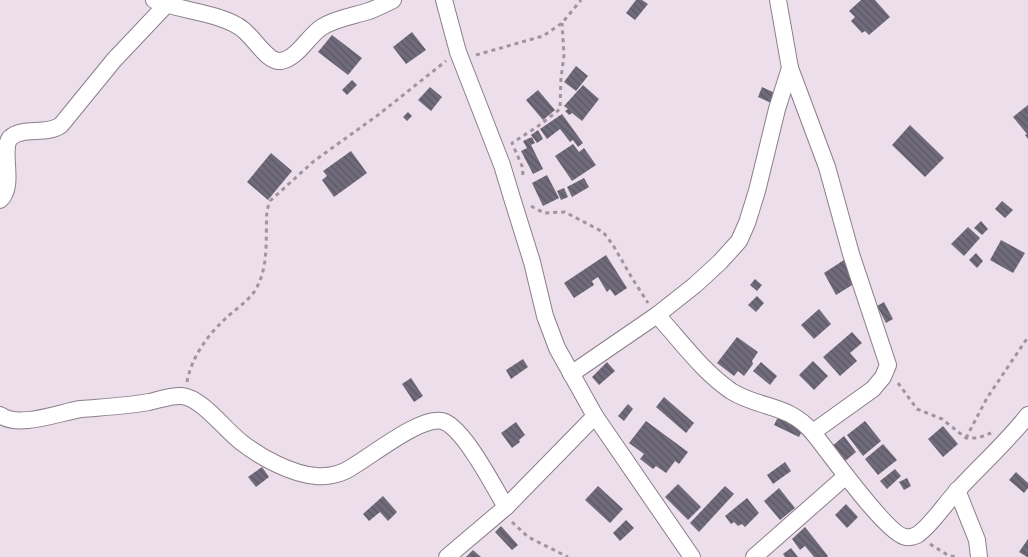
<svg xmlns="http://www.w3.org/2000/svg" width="1028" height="557" viewBox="0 0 1028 557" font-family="'IBM Plex Sans',sans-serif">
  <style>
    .building { fill: url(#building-back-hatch) }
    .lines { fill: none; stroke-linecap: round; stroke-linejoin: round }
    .street-casing { stroke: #8b7e8a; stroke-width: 18 }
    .path { stroke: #a0959f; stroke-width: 3; stroke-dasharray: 4 4; stroke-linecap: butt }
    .street { stroke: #fff; stroke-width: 16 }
  </style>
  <defs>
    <pattern id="building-back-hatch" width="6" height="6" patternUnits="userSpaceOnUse" patternTransform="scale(1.25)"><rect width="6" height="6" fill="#706b7a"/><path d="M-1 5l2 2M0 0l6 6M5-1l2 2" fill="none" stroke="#5b5763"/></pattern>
  </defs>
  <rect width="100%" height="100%" fill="#eddeec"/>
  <g class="building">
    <polygon points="636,0 642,0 648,4 635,20 626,13"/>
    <polygon points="861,0 875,0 890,17 869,35 865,31 862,33 851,21 855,17 849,11"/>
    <polygon points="412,32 426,50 406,64 393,47"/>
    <polygon points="332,35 362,58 348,75 318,52"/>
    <polygon points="576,66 588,76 576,91 564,82"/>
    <polygon points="352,80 357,85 347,95 342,90"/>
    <polygon points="583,85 599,99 582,121 572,113 569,115 565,111 568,109 564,106"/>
    <polygon points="430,87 442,97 431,111 418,100"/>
    <polygon points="762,87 775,93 771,103 758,97"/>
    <polygon points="538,90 555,110 543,120 526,100"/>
    <polygon points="1028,105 1028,139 1025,135 1027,134 1013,117"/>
    <polygon points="408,112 412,116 407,121 403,117"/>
    <polygon points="562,114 583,143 578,147 573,140 570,142 560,129 547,139 540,129"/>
    <polygon points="910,125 944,158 925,177 892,145"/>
    <polygon points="538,130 543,139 537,143 531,135"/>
    <polygon points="532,137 535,143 531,145 543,169 533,174 521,151 527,148 523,141"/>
    <polygon points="573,144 579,152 584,148 596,165 572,181 555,156"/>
    <polygon points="351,151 367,173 334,197 322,180 327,176 323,171"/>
    <polygon points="271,153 292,171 268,200 247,182"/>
    <polygon points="547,175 559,198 543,206 532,183"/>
    <polygon points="584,178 589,187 572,197 567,187"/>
    <polygon points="564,188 568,197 561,200 557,191"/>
    <polygon points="1002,201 1013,210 1005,218 995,209"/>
    <polygon points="981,221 988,229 982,235 974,228"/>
    <polygon points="968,227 980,238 964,256 951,244"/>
    <polygon points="1001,240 1025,253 1013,273 990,260"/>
    <polygon points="976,253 983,261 977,268 969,260"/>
    <polygon points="606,255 627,288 615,296 610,289 607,292 598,277 592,281 594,285 574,298 564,283"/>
    <polygon points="844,260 857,282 836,295 824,273"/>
    <polygon points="755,279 762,285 757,291 750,285"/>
    <polygon points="757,296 764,303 756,312 748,305"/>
    <polygon points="884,302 893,319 886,323 877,306"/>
    <polygon points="819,309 831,324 814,339 801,325"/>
    <polygon points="852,332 862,343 850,353 857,361 840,376 823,357"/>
    <polygon points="737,337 758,352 752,361 753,364 744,376 738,371 734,376 717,363"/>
    <polygon points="523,359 528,367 511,379 506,370"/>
    <polygon points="813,361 828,376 814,390 799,375"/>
    <polygon points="607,362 615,371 599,385 592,377"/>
    <polygon points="761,362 777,376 770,385 753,371"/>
    <polygon points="411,378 423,396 414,402 402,384"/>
    <polygon points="664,397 694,423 686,433 656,407"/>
    <polygon points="628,404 633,409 624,421 618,416"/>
    <polygon points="779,415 804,427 799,437 774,425"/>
    <polygon points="646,421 688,452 679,464 675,461 666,473 656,466 653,469 640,459 644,454 629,443"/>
    <polygon points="865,421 881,441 863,456 847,435"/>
    <polygon points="516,422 525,435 519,440 520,442 512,448 501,433"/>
    <polygon points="943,426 958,444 943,457 928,439"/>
    <polygon points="844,436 856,452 844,462 831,447"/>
    <polygon points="883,444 897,460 878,475 865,459"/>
    <polygon points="785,462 791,471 773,484 767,475"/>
    <polygon points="262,467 269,477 256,487 248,477"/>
    <polygon points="895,469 901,476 887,489 880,481"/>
    <polygon points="1016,472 1028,483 1028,488 1024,493 1009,480"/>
    <polygon points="907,478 911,486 904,490 899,482"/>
    <polygon points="678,484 701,507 688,520 665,497"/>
    <polygon points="598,486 623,509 610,523 585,500"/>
    <polygon points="725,486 734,494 699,532 690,523"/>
    <polygon points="779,488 795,508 780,520 764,501"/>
    <polygon points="383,496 397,512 388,521 380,512 369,521 363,514"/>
    <polygon points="747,498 759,513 745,527 742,524 738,526 734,522 731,524 725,516"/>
    <polygon points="846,504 858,517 847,528 835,515"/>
    <polygon points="626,520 634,528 620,541 613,533"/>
    <polygon points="501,526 518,545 512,550 495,532"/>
    <polygon points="805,527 828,556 827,557 814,557 805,546 800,550 792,539"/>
    <polygon points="1028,539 1028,557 1027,557 1019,552"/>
    <polygon points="791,548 798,557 785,557 783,554"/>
    <polygon points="473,550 481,557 466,557"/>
  </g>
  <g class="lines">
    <defs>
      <g id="street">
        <path d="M 154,0 C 181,11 214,12 238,26 C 253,34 266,63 281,61 C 298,58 308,36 322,27 C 336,18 353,16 369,11 C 377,8 385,4 393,0"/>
        <polyline points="444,0 458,52 502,165 512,198 532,262 545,316 557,348 595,416 692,557"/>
        <polyline points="790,68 827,167 851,254 888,365 883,377 873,389 813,432"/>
        <path d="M 0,200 C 16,185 0,151 10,138 C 23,126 46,136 61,125 L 114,60 L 166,5"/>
        <path d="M 657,315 C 681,341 702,371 731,391 C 759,409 789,403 814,434 C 828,451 888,536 906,537 C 909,538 915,536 917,535 C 931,526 946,502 958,490 C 981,465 1007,442 1028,415"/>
        <polyline points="571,374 657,315 695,285 720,262 739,241 747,223 757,191 777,109 790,68 778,0"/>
        <path d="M 0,415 C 19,429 60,412 81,409 C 104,407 126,406 149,402 C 159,400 171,395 182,396 C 202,398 225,430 241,442 C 260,457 291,474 316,476 C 325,477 337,475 345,471 C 366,461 423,412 445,422 C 466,432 494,487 506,507"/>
        <polyline points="957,490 977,540 979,557"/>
        <polyline points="447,557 506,507 595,416"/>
        <polyline points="754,557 846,476"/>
      </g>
    </defs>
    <use href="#street" class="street-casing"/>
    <g class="path">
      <polyline points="476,55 543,36 562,23 581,0"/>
      <polyline points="523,175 522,166 512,143 537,127 560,109 561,78 564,55 562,23"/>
      <polyline points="531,206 544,213 565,212 603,232 613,245 632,278 648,303"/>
      <path d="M 187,382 C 191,359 206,337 223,321 C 233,311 246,303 254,292 C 270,268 265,237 267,210 L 270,201 L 314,161 L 378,115 L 446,61"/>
      <polyline points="898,383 917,409 942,419 966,438 978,438 991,433"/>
      <polyline points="966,438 987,398 1028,337"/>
      <polyline points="512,522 528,537 568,557"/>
      <polyline points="930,544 946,554 955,557"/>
    </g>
    <use href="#street" class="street"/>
  </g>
</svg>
